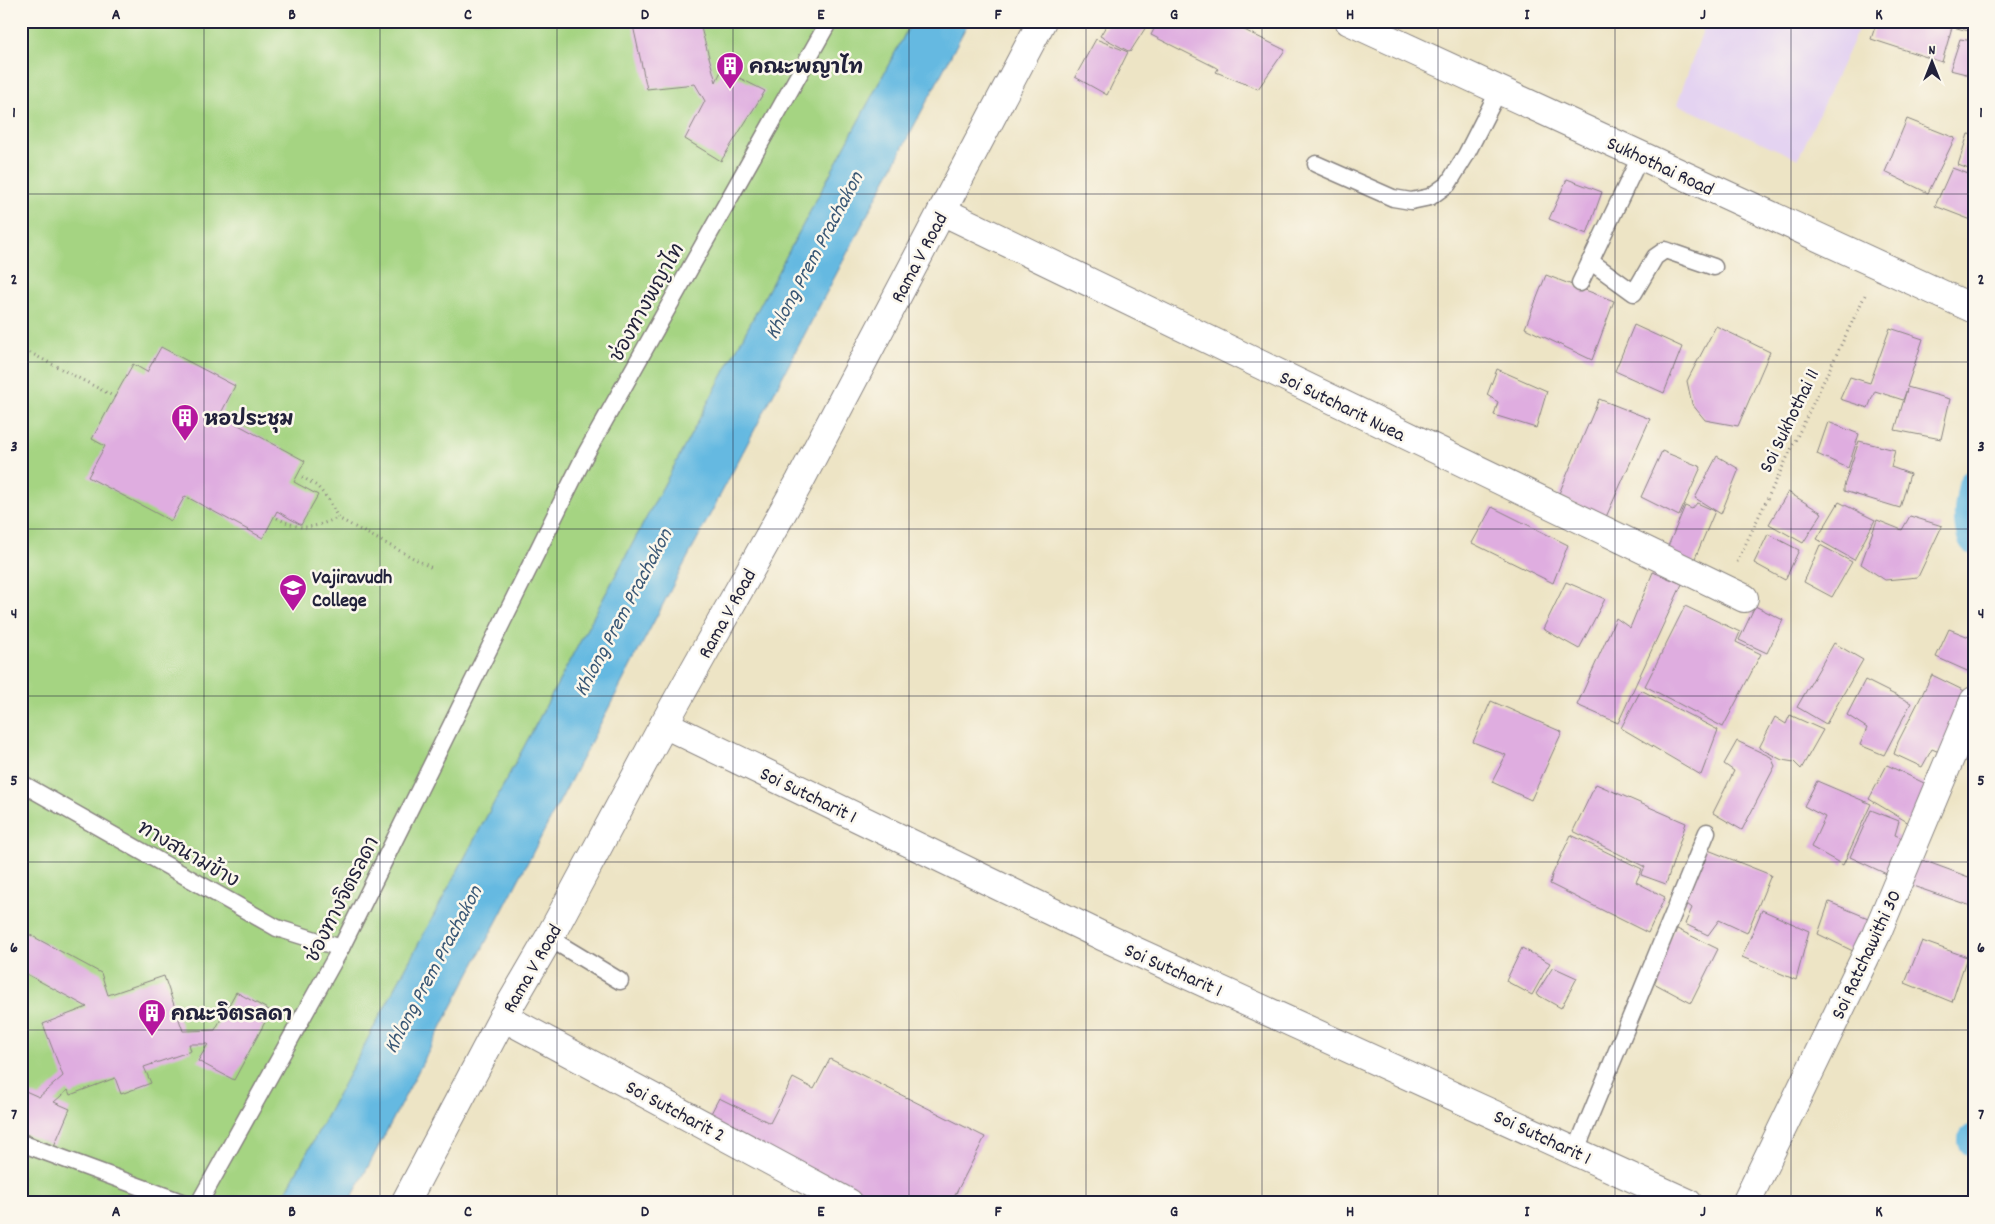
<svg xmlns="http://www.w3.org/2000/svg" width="1995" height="1224" viewBox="0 0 1995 1224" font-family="Dekko,'Playpen Sans Thai',sans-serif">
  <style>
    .built { fill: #e4d3f1 }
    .green { fill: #a5d482; stroke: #647b5e }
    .water { fill: #65b9e1; stroke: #446e8e }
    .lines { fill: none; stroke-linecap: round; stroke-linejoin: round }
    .canal { stroke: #65b9e1; stroke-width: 32 }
    .building { fill: #dfade0 }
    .service-casing { stroke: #888380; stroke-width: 19 }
    .minor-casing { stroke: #888380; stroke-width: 30 }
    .tertiary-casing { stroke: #888380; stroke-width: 30 }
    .secondary-casing { stroke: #888380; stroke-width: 30 }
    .path { stroke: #888380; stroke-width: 3; stroke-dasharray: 1 4; stroke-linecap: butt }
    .service { stroke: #fff; stroke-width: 16 }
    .minor { stroke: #fff; stroke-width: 28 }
    .tertiary { stroke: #fff; stroke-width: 28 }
    .secondary { stroke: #fff; stroke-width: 28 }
    .grid { fill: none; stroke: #22223b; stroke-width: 1; stroke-opacity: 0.55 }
    .labels { text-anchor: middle; stroke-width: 5; stroke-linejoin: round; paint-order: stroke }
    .poi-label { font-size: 20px; font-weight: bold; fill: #22223b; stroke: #fbf7ec; text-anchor: start }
    .street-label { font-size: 20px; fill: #22223b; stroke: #fbf7ec }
    .water-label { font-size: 21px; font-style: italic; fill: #395775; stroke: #fbf7ec }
    .neatline { fill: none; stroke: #22223b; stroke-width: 2 }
    .grid-label { font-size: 16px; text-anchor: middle; font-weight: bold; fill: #22223b }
  </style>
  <rect width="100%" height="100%" fill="#fbf7ec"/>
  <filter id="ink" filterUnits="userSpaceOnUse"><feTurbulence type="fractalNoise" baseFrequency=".02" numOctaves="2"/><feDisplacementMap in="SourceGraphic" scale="10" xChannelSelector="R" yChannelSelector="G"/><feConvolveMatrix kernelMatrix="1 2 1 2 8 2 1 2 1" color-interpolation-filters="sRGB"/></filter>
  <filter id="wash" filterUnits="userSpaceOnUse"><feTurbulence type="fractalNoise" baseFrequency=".0096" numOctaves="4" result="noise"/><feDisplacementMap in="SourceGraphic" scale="20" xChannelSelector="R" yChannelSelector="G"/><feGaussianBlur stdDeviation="1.12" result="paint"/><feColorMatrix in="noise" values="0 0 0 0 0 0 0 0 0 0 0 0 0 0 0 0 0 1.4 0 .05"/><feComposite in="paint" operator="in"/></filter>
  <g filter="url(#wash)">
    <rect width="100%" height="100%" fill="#ede4c5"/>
    <polygon class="built" points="1706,21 1862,21 1798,159 1677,104"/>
    <polygon class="green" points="21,21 912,21 280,1203 21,1203"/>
    <polygon class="water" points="912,21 969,21 349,1203 280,1203"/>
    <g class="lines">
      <g class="canal">
        <path d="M 1974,485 C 1970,505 1967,519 1974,539"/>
        <polyline points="1974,1140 1974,1141"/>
      </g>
    </g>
    <g id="blocks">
      <g class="building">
        <polygon points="632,21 722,21 722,24 701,28 716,82 722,69 765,91 721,161 685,139 705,101 695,84 647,89"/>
        <polygon points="1109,21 1226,21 1285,50 1258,89 1216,72 1218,69 1215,67 1151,35 1155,27 1146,27 1130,52 1100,36"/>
        <polygon points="1877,21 1974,21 1974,32 1952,27 1942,62 1871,39"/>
        <polygon points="1096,39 1128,52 1107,95 1075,77"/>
        <polygon points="1960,39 1974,41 1974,76 1950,70"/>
        <polygon points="1907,119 1955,138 1928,193 1885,172"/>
        <polygon points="1968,134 1974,135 1974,171 1958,165"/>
        <polygon points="1952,168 1974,176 1974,221 1935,206"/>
        <polygon points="1567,179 1602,192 1587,234 1549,219"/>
        <polygon points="1546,275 1614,301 1592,360 1525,328"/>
        <polygon points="1634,325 1682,347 1664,393 1615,371"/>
        <polygon points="1716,326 1770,352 1738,426 1705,420 1692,404 1687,381"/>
        <polygon points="1890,328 1923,339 1907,387 1950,399 1941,439 1895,430 1907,389 1903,400 1875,391 1868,408 1840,399 1850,377 1870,383"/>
        <polygon points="161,347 235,386 220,415 305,461 294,482 318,495 301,525 277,511 263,538 185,496 171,521 88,477 105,446 92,439 119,389 133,364 147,372"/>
        <polygon points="1497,369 1547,391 1536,428 1494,415 1498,402 1487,395"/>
        <polygon points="1599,399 1650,419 1606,517 1558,496"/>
        <polygon points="1828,422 1859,434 1848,468 1817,454"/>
        <polygon points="1859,441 1895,450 1891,467 1910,474 1900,508 1844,491 1844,486"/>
        <polygon points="1662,451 1701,467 1679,516 1641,497"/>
        <polygon points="1717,456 1739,469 1721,514 1695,498"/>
        <polygon points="1788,492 1822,513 1803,543 1769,524"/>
        <polygon points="1839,502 1875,520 1854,560 1817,539"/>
        <polygon points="1697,503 1715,511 1693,563 1666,551 1685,506 1692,509"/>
        <polygon points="1492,507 1568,545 1553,583 1472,543"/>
        <polygon points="1910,516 1942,526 1918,577 1885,580 1861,564 1877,520 1902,530"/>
        <polygon points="1768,534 1799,550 1785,580 1754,563"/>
        <polygon points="1820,545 1852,562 1832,597 1804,582"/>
        <polygon points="1653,572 1682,584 1618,723 1577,705 1616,618 1630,628"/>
        <polygon points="1566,582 1605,599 1579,649 1543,629"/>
        <polygon points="1685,606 1740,632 1736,642 1761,654 1723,727 1645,686"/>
        <polygon points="1755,606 1783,620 1767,653 1739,640"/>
        <polygon points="1949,629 1974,639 1974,674 1936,657"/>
        <polygon points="1834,643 1863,660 1826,724 1797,707"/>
        <polygon points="1932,675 1973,695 1946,755 1932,749 1922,767 1894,754 1898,742"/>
        <polygon points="1865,680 1911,703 1884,755 1860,745 1867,728 1847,715"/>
        <polygon points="1641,690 1718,730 1701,775 1621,728"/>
        <polygon points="1491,701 1562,732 1531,800 1492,782 1506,755 1473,742"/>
        <polygon points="1790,715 1823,730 1801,769 1794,762 1782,760 1759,748 1775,717 1786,724"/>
        <polygon points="1737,741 1771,757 1775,766 1742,830 1713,813 1734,771 1724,764"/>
        <polygon points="1887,765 1926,784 1914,826 1869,799"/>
        <polygon points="1817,781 1871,804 1843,865 1811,847 1825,817 1804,806"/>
        <polygon points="1596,784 1686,823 1666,884 1641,875 1645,867 1573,831"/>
        <polygon points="1871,810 1899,821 1895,835 1909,841 1893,877 1850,857"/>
        <polygon points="1571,835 1642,869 1636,882 1665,897 1648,933 1550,884 1552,875"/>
        <polygon points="1703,848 1771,875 1747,933 1719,920 1708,935 1685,924 1692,908 1681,899"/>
        <polygon points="1917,858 1974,879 1974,907 1907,884"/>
        <polygon points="1829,902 1873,920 1859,954 1818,934"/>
        <polygon points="1762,910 1809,931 1796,980 1742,957"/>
        <polygon points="1675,928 1718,949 1691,1003 1650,981"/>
        <polygon points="21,930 101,973 108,995 164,976 183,1031 215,1030 236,992 271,1011 234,1080 198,1061 208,1044 189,1044 191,1051 144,1067 151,1083 121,1094 115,1078 70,1095 68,1090 54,1102 70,1109 54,1146 21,1132 21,1089 39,1097 63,1076 43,1024 87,1007 21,971"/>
        <polygon points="1922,941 1967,957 1952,1002 1905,983"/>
        <polygon points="1522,948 1550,963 1532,995 1506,981"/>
        <polygon points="1553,967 1577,978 1561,1008 1536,994"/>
        <polygon points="830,1059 985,1137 951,1203 860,1203 705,1125 719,1098 770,1123 793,1078 814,1089"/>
      </g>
    </g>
  </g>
  <g filter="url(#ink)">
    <use href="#blocks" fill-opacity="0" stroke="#888380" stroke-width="1"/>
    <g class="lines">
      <defs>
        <g id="service">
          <polyline points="1316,164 1393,198 1411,201 1430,197 1448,184 1466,155 1499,90"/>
          <polyline points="1590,261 1634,293 1655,257 1665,250 1714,267"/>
          <polyline points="1580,283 1641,155"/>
          <polyline points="21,783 277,928 341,948"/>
          <polyline points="549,938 620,981"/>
          <polyline points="21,1143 184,1203"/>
          <polyline points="1576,1150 1707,832"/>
          <polyline points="199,1203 341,948 584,457 829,21"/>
        </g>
        <g id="minor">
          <polyline points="942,211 1744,598"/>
          <polyline points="664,724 1102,936 1688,1203"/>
          <polyline points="503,1017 849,1203"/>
          <polyline points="1746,1203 1876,935 1974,701"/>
        </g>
        <polyline id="tertiary" points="1349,21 1974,309"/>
        <polyline id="secondary" points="405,1203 503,1017 549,938 664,724 800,481 1042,21"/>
      </defs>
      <use href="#service" class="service-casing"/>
      <use href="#minor" class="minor-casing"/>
      <use href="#tertiary" class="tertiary-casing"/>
      <use href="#secondary" class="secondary-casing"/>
      <g class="path">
        <polyline points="21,348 115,397"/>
        <polyline points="302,477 317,486 329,500 338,518 434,569"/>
        <path d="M 277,518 C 305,532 310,528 338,518"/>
        <polyline points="1737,562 1866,293"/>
      </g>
      <use href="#service" class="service"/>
      <use href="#minor" class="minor"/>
      <use href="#tertiary" class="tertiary"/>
      <use href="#secondary" class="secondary"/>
    </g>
  </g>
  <path class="grid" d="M 204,21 L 204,1203M 380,21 L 380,1203M 557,21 L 557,1203M 733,21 L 733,1203M 909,21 L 909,1203M 1086,21 L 1086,1203M 1262,21 L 1262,1203M 1438,21 L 1438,1203M 1615,21 L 1615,1203M 1791,21 L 1791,1203M 21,194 L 1974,194M 21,362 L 1974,362M 21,529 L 1974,529M 21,696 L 1974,696M 21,862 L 1974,862M 21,1030 L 1974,1030"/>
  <defs>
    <symbol id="building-pin" viewBox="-11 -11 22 30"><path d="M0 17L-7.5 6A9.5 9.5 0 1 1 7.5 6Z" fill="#b5179e" stroke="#fbf7ec"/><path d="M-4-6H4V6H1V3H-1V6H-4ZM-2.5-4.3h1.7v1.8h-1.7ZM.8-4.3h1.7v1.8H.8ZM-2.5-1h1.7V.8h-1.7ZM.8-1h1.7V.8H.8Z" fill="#fff"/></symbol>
    <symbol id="school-pin" viewBox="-11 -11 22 30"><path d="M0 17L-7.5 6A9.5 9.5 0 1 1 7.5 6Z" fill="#b5179e" stroke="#fbf7ec"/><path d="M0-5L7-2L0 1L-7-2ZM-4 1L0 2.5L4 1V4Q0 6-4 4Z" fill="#fff"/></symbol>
  </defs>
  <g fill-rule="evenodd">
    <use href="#building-pin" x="714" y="50" width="32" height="43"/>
    <use href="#building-pin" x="169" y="402" width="32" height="43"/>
    <use href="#school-pin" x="277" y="572" width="32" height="43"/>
    <use href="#building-pin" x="136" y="997" width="32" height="43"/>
  </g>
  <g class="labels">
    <g class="poi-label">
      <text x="749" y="73">คณะพญาไท</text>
      <text x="204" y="425">หอประชุม</text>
      <text x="312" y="583">Vajiravudh<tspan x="312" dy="23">College</tspan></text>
      <text x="171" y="1020">คณะจิตรลดา</text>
    </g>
    <g class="street-label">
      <text transform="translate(1661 165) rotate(25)" y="7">Sukhothai Road</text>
      <text transform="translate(918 257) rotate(-62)" y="7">Rama V Road</text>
      <text transform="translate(646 302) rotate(-61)" y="7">ช่องทางพญาไท</text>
      <text transform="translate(1343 405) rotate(26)" y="7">Soi Sutcharit Nuea</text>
      <text transform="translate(1788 420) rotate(-64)" y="7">Soi Sukhothai 11</text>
      <text transform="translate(726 613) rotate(-61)" y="7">Rama V Road</text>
      <text transform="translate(809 794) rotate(26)" y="7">Soi Sutcharit 1</text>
      <text transform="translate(189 853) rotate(30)" y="7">ทางสนามข้าง</text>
      <text transform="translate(341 899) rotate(-63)" y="7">ช่องทางจิตรลดา</text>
      <text transform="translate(1865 954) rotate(-65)" y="7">Soi Ratchawithi 30</text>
      <text transform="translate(531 968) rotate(-60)" y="7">Rama V Road</text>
      <text transform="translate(1174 969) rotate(24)" y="7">Soi Sutcharit 1</text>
      <text transform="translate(676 1110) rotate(28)" y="7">Soi Sutcharit 2</text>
      <text transform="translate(1543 1136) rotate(25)" y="7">Soi Sutcharit 1</text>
    </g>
    <g class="water-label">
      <text transform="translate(813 255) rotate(-62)" y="7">Khlong Prem Prachakon</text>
      <text transform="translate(622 612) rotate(-62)" y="7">Khlong Prem Prachakon</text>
      <text transform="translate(432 969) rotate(-62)" y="7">Khlong Prem Prachakon</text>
    </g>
  </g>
  <rect width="1995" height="1224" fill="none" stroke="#fbf7ec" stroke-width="55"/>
  <g transform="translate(1932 62)" stroke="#fbf7ec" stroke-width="4" paint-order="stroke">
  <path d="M0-4L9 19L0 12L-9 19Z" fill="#22223b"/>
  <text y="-8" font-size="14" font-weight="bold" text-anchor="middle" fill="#22223b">N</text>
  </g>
  <rect x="28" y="28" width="1940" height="1168" class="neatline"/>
  <g class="grid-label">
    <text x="116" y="19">A</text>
    <text x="292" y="19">B</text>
    <text x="468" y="19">C</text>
    <text x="645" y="19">D</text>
    <text x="821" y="19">E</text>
    <text x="998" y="19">F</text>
    <text x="1174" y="19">G</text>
    <text x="1350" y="19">H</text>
    <text x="1527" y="19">I</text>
    <text x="1703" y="19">J</text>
    <text x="1879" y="19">K</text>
    <text x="14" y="117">1</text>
    <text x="1981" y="117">1</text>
    <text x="14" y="284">2</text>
    <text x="1981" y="284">2</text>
    <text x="14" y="451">3</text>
    <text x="1981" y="451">3</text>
    <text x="14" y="618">4</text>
    <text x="1981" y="618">4</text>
    <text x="14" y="785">5</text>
    <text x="1981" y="785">5</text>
    <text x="14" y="952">6</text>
    <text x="1981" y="952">6</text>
    <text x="14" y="1119">7</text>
    <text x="1981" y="1119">7</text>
    <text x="116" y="1216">A</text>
    <text x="292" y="1216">B</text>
    <text x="468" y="1216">C</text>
    <text x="645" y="1216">D</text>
    <text x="821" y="1216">E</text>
    <text x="998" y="1216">F</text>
    <text x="1174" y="1216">G</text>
    <text x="1350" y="1216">H</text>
    <text x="1527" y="1216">I</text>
    <text x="1703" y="1216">J</text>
    <text x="1879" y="1216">K</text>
  </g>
</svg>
